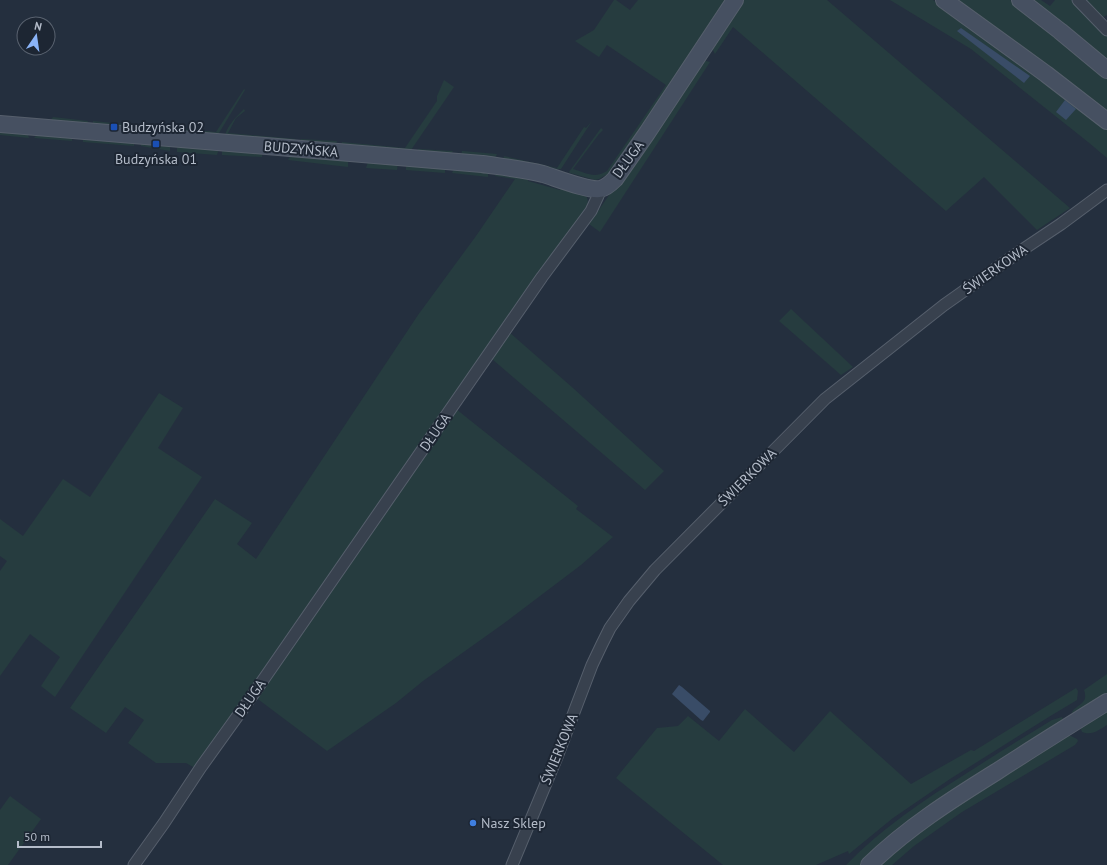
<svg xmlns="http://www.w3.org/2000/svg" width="1107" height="865" viewBox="0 0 1107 865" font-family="'PT Sans',sans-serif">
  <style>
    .green { fill: #263c3f }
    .water { fill: #394c67 }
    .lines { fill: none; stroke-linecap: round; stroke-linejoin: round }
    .street-casing { stroke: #565f6c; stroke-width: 13 }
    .secondary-casing { stroke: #565f6c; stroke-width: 18 }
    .street { stroke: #38414e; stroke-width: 11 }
    .secondary { stroke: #465061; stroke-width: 16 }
    .transit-dot { fill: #1a4fb4; stroke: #1d2633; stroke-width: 1.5 }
    .shop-dot { fill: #3f7fe0; stroke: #1d2633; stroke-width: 1.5 }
    .labels { text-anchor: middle; stroke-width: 4; stroke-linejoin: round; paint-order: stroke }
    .poi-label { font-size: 14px; fill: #b4bcc9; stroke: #1d2633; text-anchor: start }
    .street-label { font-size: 14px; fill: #b4bcc9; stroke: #1d2633 }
  </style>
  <rect width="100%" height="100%" fill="#242f3e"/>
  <g class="green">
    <path d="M 614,0 L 616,0 L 630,10 L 638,0 L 728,0 L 608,176 L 606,175 L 599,179 L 595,180 L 570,173 L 569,172 L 601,128 L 603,130 L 599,134 L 573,169 C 587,173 594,179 607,171 L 666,85 L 607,45 L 599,57 L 575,41 L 594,30 Z"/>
    <polygon points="744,0 827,0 1070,208 1037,230 984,177 946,211 733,27 715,54 712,48 713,44"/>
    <polygon points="890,0 933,0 988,39 1107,129 1107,158 1088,142 971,49"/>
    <polygon points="955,0 1010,0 1058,34 1107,77 1107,113"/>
    <polygon points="1027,0 1041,0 1050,6 1055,0 1074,0 1107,34 1107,64"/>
    <polygon points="1084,0 1107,0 1107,15 1102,18"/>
    <polygon points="703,60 710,62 600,232 589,224"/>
    <polygon points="444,80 454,87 411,150 341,145 342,142 405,148 437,101 437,96"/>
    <polygon points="244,89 245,90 219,133 217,135 153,129 155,126 216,132"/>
    <path d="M 244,109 L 245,111 L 236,118 L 228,133 L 296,139 L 294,141 L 225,135 C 228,125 236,117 244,109 Z"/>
    <polygon points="53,117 88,121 87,124 50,121"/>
    <polygon points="93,121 145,126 140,129 93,124"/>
    <polygon points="592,121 561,169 558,169 528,162 503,159 504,156 557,168 584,127 586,128"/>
    <polygon points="0,130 26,132 28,135 29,138 0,135"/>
    <polygon points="37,135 69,135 72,138 72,141 34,138"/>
    <polygon points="87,137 131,140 134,143 134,146 83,142 83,140"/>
    <polygon points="301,139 337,141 336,144 300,142"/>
    <polygon points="152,142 152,145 159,146 159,142 168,143 170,147 170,151 141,146 141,144"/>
    <polygon points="181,144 219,148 217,155 177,152 177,148"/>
    <polygon points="222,148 262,153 262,157 222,155"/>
    <polygon points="418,149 453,151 451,154 418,152"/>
    <polygon points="462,151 463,151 497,154 495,158 461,155"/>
    <polygon points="292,153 346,158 348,161 348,167 288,160"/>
    <polygon points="368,162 398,164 397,170 366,168"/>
    <polygon points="406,164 442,166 445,170 445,173 406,170"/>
    <polygon points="456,167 485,170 488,173 488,177 452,173 453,171"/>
    <path d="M 498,170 L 528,178 L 528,181 L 560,190 L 562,188 C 580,193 594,190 585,213 L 505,325 L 195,768 L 186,763 L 156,763 L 128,743 L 144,720 L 125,707 L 106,733 L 70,708 L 215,499 L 252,523 L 237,544 L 256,559 L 418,315 L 476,236 L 515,179 L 495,176 Z"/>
    <polygon points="791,309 853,367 841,375 786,327 779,321"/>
    <polygon points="509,332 573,388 664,471 645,490 492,359"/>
    <polygon points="159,393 183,408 158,448 202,477 55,697 41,686 60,657 30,634 0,676 0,571 7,561 0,556 0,519 23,536 63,479 90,497"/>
    <polygon points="456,409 578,506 576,509 613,537 581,565 503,624 423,681 396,703 327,751 255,697"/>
    <path d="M 1107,674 L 1107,695 L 1073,715 L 1072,712 C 1077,704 1089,704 1084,690 Z"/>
    <polygon points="1076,688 1078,691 1077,700 1052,715 950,779 893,818 849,854 848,851 816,865 723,865 616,778 657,728 678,726 688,716 719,741 745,709 794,752 830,711 911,784 971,750 974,751"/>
    <path d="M 1107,709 L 1107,725 C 1099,730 1092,736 1082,732 L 1081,729 L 1082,726 Z"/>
    <path d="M 1062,717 L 1063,719 L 1062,722 L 877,850 L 860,865 L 846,865 C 882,828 924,800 967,773 C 995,755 1024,737 1052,720 Z"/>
    <path d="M 1067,736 L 1071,736 L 1077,739 L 1078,741 L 1075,745 L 962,812 L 914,846 L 892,865 L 878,865 C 934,813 1002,776 1067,736 Z"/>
    <polygon points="10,796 41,819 8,865 0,865 0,810"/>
  </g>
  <g class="water">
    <polygon points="961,28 1030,76 1024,83 957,31"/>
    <polygon points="1065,100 1076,109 1066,120 1056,112"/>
    <polygon points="679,685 682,687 710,711 710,712 703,721 701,720 673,695 672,694"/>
  </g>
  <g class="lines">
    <defs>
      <g id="street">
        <polyline points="1078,0 1107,30"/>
        <polyline points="134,865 164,823 201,767 252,696 542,277 591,211 598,196 600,190"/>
        <polyline points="512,865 557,757 592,665 602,644 610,628 629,601 655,570 825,399 944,305 1019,252 1061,224 1107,190"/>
      </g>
      <g id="secondary">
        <polyline points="944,0 1046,74 1107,121"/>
        <polyline points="1020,0 1060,31 1107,70"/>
        <path d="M 0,124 L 482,164 C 503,167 523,169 543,174 C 556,178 589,191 600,189 C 606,188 611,183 615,179 L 647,133 L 735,0"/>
        <path d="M 869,865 C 907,828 951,800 996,772 C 1033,748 1070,725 1107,702"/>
      </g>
    </defs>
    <use href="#street" class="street-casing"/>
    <use href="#secondary" class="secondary-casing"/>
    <use href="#street" class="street"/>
    <use href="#secondary" class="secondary"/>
  </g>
  <g class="transit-dot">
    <rect x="110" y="123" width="8" height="8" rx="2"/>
    <rect x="152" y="140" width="8" height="8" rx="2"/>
  </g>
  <circle class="shop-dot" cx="473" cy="823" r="4"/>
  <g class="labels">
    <g class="poi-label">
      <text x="122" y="132">Budzyńska 02</text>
      <text x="156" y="164" text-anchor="middle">Budzyńska 01</text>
      <text x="481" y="828">Nasz Sklep</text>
    </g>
    <g class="street-label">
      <text transform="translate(301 149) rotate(5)" y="5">BUDZYŃSKA</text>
      <text transform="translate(628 159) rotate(-54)" y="5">DŁUGA</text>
      <text transform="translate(995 269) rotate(-35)" y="5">ŚWIERKOWA</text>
      <text transform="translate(435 432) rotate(-55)" y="5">DŁUGA</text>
      <text transform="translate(747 477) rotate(-45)" y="5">ŚWIERKOWA</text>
      <text transform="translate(250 698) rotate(-55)" y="5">DŁUGA</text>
      <text transform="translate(559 749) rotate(-68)" y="5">ŚWIERKOWA</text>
    </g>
  </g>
  <g transform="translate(36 36) rotate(13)"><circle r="19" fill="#1d2633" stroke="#59626f"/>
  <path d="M0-3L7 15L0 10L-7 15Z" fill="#8ab4f8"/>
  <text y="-6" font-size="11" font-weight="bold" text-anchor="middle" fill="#b4bcc9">N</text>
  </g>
  <path d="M18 841v6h83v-6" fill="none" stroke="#b4bcc9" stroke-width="2"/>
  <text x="24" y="841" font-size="12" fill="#b4bcc9" stroke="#1d2633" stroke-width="3" paint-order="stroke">50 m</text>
</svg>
